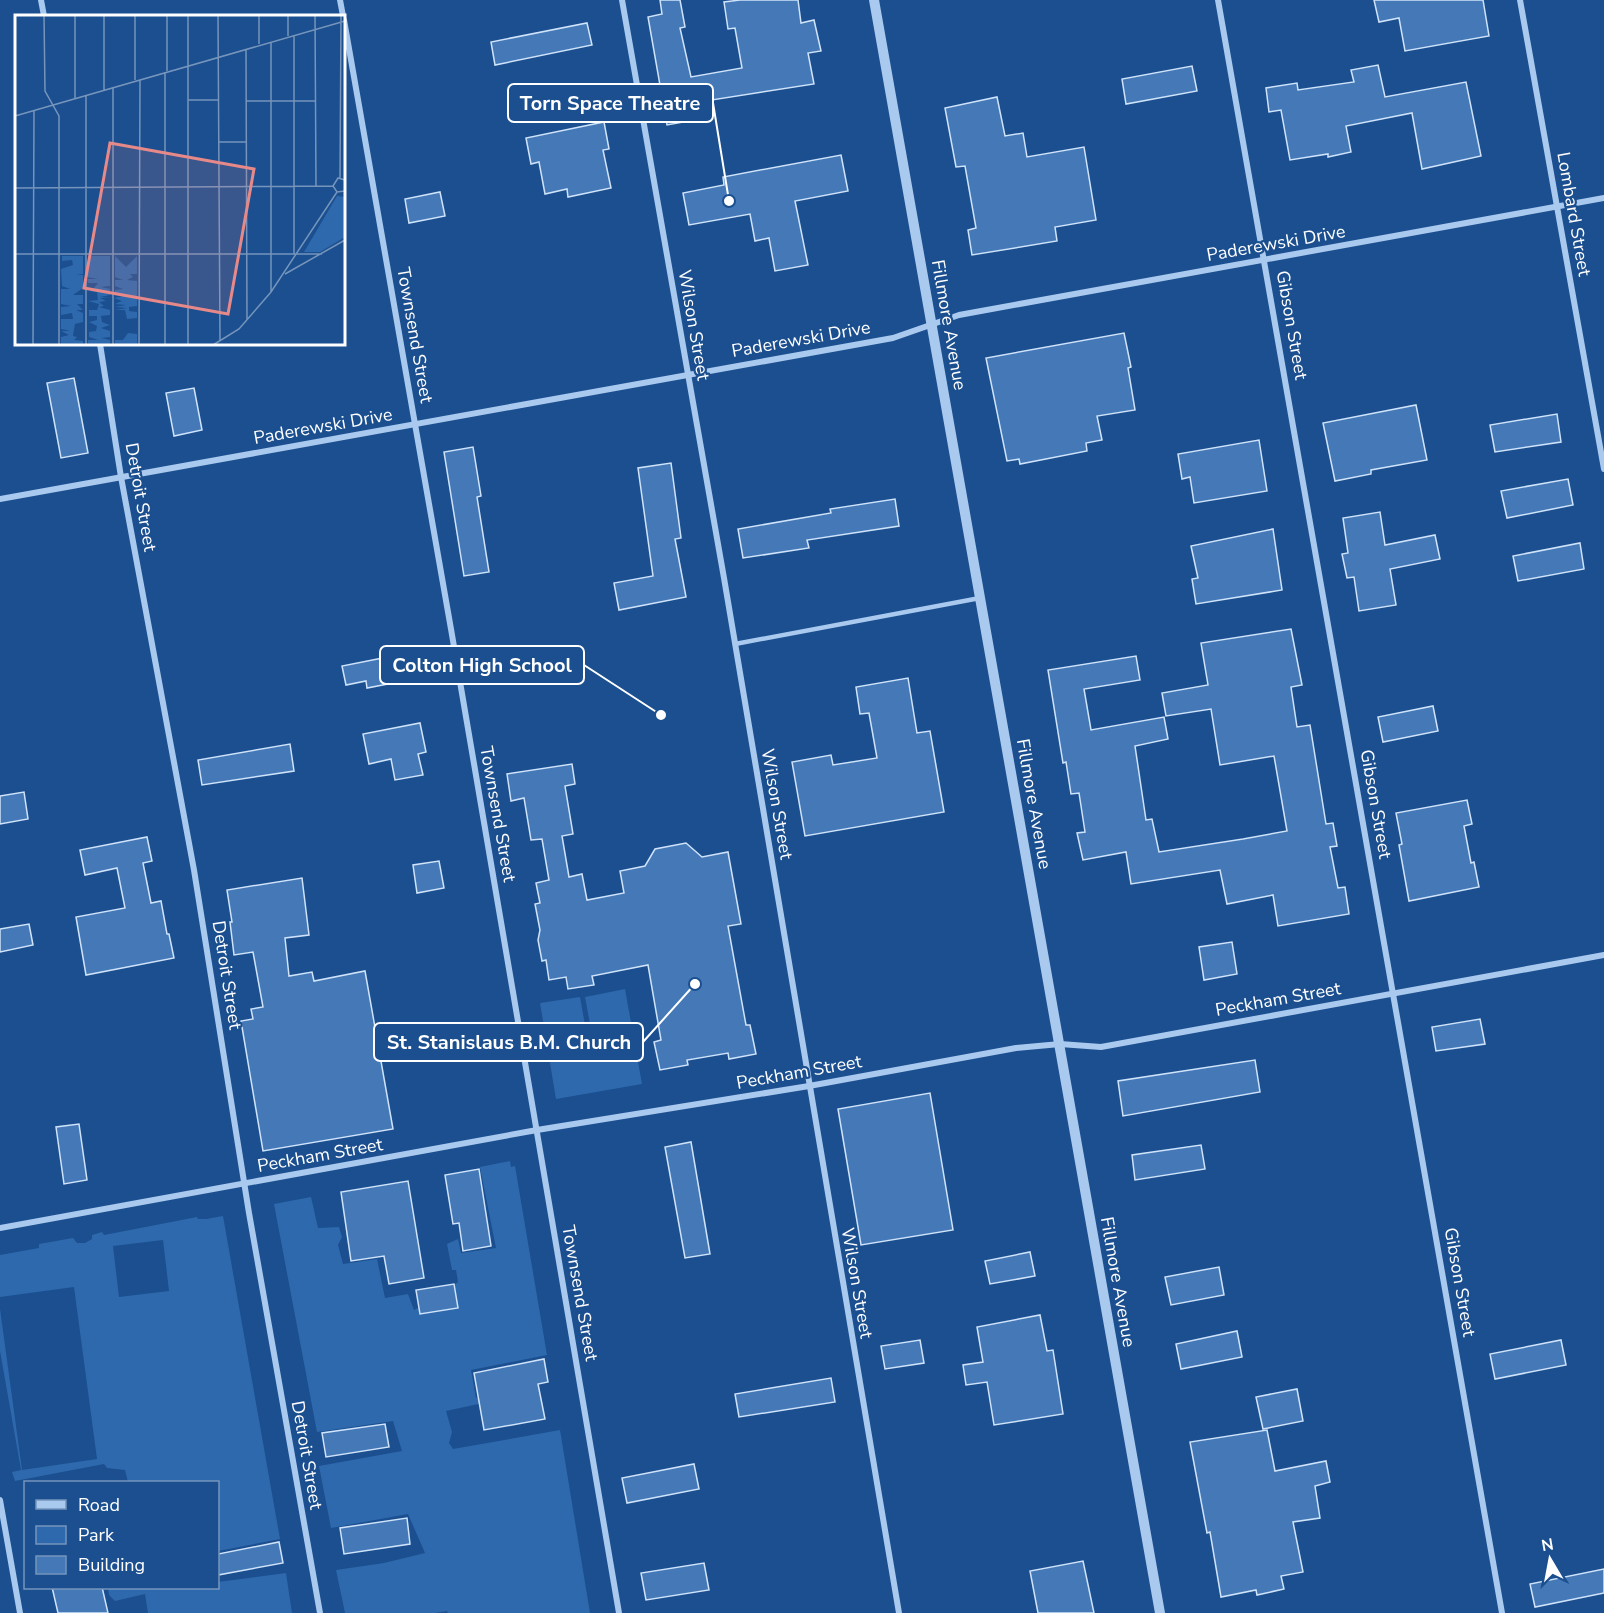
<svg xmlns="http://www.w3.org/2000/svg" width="1604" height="1613" viewBox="0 0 1604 1613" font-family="'Nunito Sans',sans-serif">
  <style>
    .green { fill: #2e69ad; fill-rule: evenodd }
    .building { fill: #4478b7; stroke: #cfe3fa; stroke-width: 1.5 }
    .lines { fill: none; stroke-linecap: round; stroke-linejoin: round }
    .service { stroke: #a9c9ee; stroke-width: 4.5 }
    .minor { stroke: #a9c9ee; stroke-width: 6 }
    .tertiary { stroke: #a9c9ee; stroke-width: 10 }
    .labels { text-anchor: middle; stroke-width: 4.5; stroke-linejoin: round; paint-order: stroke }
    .street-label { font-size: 18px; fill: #fff; stroke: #1b4f8f }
    .inset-road { fill: none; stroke: #7695bc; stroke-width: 1.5 }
    .view { fill: #e88989; fill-opacity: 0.15; stroke: #e88989; stroke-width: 3 }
    .inset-edge { fill: none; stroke: #fff; stroke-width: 3 }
    .leader { fill: none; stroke: #fff; stroke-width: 2 }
    .callout-dot { fill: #fff; stroke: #1b4f8f; stroke-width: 2 }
    .callout { fill: #1b4f8f; stroke: #fff; stroke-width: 2 }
    .callout-label { font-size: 20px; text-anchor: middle; font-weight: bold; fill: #fff }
  </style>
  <rect width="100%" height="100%" fill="#1b4f8f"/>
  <g class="green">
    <polygon points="625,989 642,1084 556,1099 540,1003 580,997 585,1025 578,1030 576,1038 569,1039 570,1043 576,1043 578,1049 589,1054 590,1059 595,1058 594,1049 601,1045 605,1037 609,1036 609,1033 602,1034 598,1027 590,1024 585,997"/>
    <polygon points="510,1161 511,1167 515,1166 547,1355 471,1370 476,1398 505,1393 506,1398 446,1411 452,1432 449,1443 453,1449 560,1430 590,1613 448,1613 447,1611 435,1613 345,1613 336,1570 384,1563 425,1553 408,1514 331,1528 319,1466 402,1451 393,1421 317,1432 274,1204 311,1197 318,1228 339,1227 342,1237 338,1245 343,1264 377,1259 385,1298 408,1294 414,1310 423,1305 456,1298 454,1285 458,1282 456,1270 452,1270 447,1244 458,1239 461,1253 496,1248 480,1167"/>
    <path d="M 223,1216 L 280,1539 L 218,1551 L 218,1482 L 128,1482 L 125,1470 L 107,1468 L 104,1464 L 15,1481 L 12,1472 L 21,1470 L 0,1351 L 0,1309 L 22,1470 L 97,1459 L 74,1287 L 0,1297 L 0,1255 L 39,1248 L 39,1244 L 73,1238 L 77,1243 L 85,1243 L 92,1239 L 92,1235 L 102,1232 L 104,1235 L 197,1217 L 198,1219 L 206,1219 ZM 163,1240 L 169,1291 L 119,1297 L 113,1246 Z"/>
    <polygon points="286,1573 292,1613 148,1613 145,1594 115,1601 109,1595 108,1588 218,1588 218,1582"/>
  </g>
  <g class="building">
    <polygon points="660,0 680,0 685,27 680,28 691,77 742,68 735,28 728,29 724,2 740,0 798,0 801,23 814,20 821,51 808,53 814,84 692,103 695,120 667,125 648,17 662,14"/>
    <polygon points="1374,0 1483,0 1489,36 1405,51 1399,18 1379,22"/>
    <polygon points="587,23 592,45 495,65 491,42"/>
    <polygon points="1378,65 1385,97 1466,82 1481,156 1422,169 1412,113 1346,126 1351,152 1328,157 1328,154 1290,160 1281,110 1269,112 1266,88 1297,83 1298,90 1354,82 1351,70"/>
    <polygon points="1192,66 1197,91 1126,104 1122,79"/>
    <polygon points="997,97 1005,136 1023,133 1027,157 1084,147 1096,220 1055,227 1057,241 972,255 968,230 976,228 965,166 956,167 945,108"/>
    <polygon points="604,122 609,149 603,150 611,188 568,197 567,189 545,194 539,162 531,164 526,138"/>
    <polygon points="841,155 848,191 795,201 808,265 775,271 769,238 755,241 750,214 689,225 683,193 724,185 723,177"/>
    <polygon points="440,192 445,216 409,223 405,199"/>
    <polygon points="1124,333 1131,367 1128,368 1135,410 1097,416 1102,440 1086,443 1087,451 1020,464 1019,459 1007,461 986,358"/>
    <polygon points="74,378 88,453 61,458 47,383"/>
    <polygon points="194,388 202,430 174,436 166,393"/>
    <polygon points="1416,405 1427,460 1371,470 1371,474 1335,481 1323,423"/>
    <polygon points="1557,414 1561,442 1495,452 1490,425"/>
    <polygon points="1259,440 1267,491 1194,503 1190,477 1182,479 1178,454"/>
    <polygon points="473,447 481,496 477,497 489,572 464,576 444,452"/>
    <polygon points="671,463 681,538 675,539 686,597 619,610 614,583 653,576 638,468"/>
    <polygon points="1568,479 1573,505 1507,518 1501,491"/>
    <polygon points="895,499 899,526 807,540 809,548 743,558 738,529 831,513 830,509"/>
    <polygon points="1380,512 1385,545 1435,535 1440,559 1390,569 1396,605 1359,611 1354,577 1347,578 1342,554 1348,553 1343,518"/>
    <polygon points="1273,529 1282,590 1196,604 1192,579 1198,578 1191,546"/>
    <polygon points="1580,543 1584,569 1518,581 1513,556"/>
    <polygon points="1291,629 1302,685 1291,687 1297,727 1310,725 1326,824 1333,823 1337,846 1330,847 1338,888 1345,887 1349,914 1278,926 1273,895 1227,904 1220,870 1131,884 1126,852 1083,860 1077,833 1085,832 1079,793 1071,794 1066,762 1063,763 1048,670 1136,656 1140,680 1084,689 1091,730 1164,717 1168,739 1135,746 1146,820 1152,819 1159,852 1243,839 1287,831 1274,756 1220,765 1211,709 1166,716 1162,693 1208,685 1201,643"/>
    <polygon points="408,653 414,679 367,688 366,681 346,685 342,666"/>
    <polygon points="908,678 917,733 930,731 944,812 805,836 792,762 831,755 833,765 877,758 869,713 860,714 856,687"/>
    <polygon points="1433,706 1438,731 1383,742 1378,717"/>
    <polygon points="420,723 426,752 418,754 423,775 395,780 391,759 369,764 363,734"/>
    <polygon points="290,744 294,771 202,785 198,760"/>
    <polygon points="572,764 575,784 565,786 573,834 562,836 569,877 582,874 587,900 624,893 620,871 645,866 655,849 686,843 702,857 728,852 741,924 728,926 746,1025 750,1025 756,1054 729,1059 728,1053 687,1060 688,1065 660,1070 654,1042 661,1040 648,965 592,976 594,985 568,989 566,977 549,980 546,960 542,961 538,940 540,930 535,904 540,903 536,883 549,880 542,839 531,840 524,798 511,801 507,774"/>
    <polygon points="24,792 28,819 0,824 0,796"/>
    <polygon points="1467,800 1472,824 1464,826 1471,863 1474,862 1479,887 1409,901 1399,845 1402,844 1396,813"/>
    <polygon points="147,837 152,861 143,863 151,903 161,901 167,934 169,934 174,958 86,975 76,917 125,908 117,868 85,875 80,850"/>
    <polygon points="439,861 444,888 417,893 413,865"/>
    <polygon points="302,878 309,935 285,938 289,976 312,972 314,981 365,971 393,1129 263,1151 241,1021 253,1019 251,1009 263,1007 253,952 234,955 230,922 232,922 227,890"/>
    <polygon points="29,924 33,945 0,952 0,929"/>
    <polygon points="1232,942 1237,974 1204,980 1199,947"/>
    <polygon points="1480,1019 1485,1044 1436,1051 1432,1027"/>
    <polygon points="1255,1060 1260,1092 1123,1116 1118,1081"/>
    <polygon points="930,1093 953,1230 861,1245 838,1109"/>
    <polygon points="79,1124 87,1180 64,1184 56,1127"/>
    <polygon points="691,1142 710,1254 685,1258 665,1147"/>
    <polygon points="1201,1145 1205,1169 1135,1180 1132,1155"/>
    <polygon points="479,1169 491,1246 463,1251 459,1223 453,1224 445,1175"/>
    <polygon points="408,1181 424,1278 389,1284 384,1256 351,1261 341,1192"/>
    <polygon points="1030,1252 1035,1276 990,1284 985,1261"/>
    <polygon points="1219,1267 1224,1295 1171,1305 1165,1277"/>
    <polygon points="454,1284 458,1308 420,1314 416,1290"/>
    <polygon points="1040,1315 1047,1351 1053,1350 1063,1414 994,1425 987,1382 966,1385 963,1365 983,1362 977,1327"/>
    <polygon points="1237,1331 1242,1357 1181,1369 1176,1344"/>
    <polygon points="920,1340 924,1363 885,1369 881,1346"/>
    <polygon points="1561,1340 1566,1365 1495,1379 1490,1354"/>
    <polygon points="544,1359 548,1382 538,1384 545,1419 484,1430 474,1373"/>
    <polygon points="831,1378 835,1402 739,1417 735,1394"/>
    <polygon points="1297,1389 1303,1421 1263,1429 1256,1397"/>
    <polygon points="385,1424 389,1447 326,1457 322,1433"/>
    <polygon points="1267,1430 1275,1471 1326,1461 1330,1482 1315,1486 1320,1518 1293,1522 1303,1572 1281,1576 1284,1589 1257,1595 1256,1590 1221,1597 1210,1532 1207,1533 1190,1442"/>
    <polygon points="694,1464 699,1489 627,1503 622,1478"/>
    <polygon points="407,1518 410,1544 344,1554 340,1528"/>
    <polygon points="279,1542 283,1563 218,1575 218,1554"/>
    <polygon points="1083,1561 1094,1613 1038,1613 1030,1571"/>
    <polygon points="704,1563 709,1590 646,1600 641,1573"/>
    <polygon points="1604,1569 1604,1593 1535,1607 1530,1584"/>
    <polygon points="52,1587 102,1587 108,1613 58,1613"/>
  </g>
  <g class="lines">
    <polyline class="service" points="735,644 980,598"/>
    <g class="minor">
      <polyline points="41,0 44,16"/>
      <polyline points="340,0 343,16"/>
      <polyline points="622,0 724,578 899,1613"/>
      <polyline points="1218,0 1502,1613"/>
      <polyline points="1520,0 1604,469"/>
      <polyline points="344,20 451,629 619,1613"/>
      <polyline points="100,344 121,477 194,870 249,1213 320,1613"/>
      <polyline points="0,499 893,338 959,315 1604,198"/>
      <polyline points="0,1228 537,1130 809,1086 1016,1048 1060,1044 1101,1047 1604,955"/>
      <polyline points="0,1500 20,1613"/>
    </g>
    <polyline class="tertiary" points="874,0 1160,1613"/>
  </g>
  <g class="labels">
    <g class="street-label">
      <text transform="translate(1574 214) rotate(80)" y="6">Lombard Street</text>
      <text transform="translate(1276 243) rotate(-10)" y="6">Paderewski Drive</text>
      <text transform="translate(694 325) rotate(80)" y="6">Wilson Street</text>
      <text transform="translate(949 325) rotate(80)" y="6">Fillmore Avenue</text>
      <text transform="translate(1292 325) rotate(80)" y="6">Gibson Street</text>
      <text transform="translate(415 335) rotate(80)" y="6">Townsend Street</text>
      <text transform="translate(801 339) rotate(-10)" y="6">Paderewski Drive</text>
      <text transform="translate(323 426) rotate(-10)" y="6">Paderewski Drive</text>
      <text transform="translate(141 497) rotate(80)" y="6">Detroit Street</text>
      <text transform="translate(777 804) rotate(80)" y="6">Wilson Street</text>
      <text transform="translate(1034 804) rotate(80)" y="6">Fillmore Avenue</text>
      <text transform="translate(1376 804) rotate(80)" y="6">Gibson Street</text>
      <text transform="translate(498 814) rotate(80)" y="6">Townsend Street</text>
      <text transform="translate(227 975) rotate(81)" y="6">Detroit Street</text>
      <text transform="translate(1278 999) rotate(-10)" y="6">Peckham Street</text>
      <text transform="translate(799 1072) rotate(-10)" y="6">Peckham Street</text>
      <text transform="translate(320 1155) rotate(-10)" y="6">Peckham Street</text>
      <text transform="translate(1118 1282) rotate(80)" y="6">Fillmore Avenue</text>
      <text transform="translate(1460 1282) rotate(80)" y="6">Gibson Street</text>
      <text transform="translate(857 1283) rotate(80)" y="6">Wilson Street</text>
      <text transform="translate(580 1293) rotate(80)" y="6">Townsend Street</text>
      <text transform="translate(307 1455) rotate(80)" y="6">Detroit Street</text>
    </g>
  </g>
  <g transform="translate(15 15)">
    <rect width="330" height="330" fill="#1b4f8f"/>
    <path d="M 322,181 L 330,182 L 330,222 L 305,237 L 289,237 ZM 47,241 L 68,241 L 68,259 L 61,260 L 68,260 L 68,273 L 58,280 L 68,280 L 68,289 L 62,289 L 68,295 L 61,295 L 68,298 L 68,307 L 60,309 L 58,321 L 62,322 L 59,325 L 68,326 L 68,330 L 46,330 L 46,322 L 54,320 L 46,316 L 55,316 L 46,314 L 46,304 L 58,304 L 57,298 L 46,300 L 46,292 L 56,291 L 46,289 L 46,274 L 55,274 L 47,271 L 46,254 L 58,250 L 57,245 L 47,246 ZM 73,241 L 95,241 L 95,271 L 86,272 L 95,274 L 95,280 L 85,282 L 95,283 L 85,283 L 91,286 L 84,287 L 89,291 L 84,292 L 95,295 L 95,300 L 86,301 L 87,307 L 95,310 L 86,313 L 95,316 L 95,322 L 86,323 L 95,325 L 95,330 L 73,330 L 73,325 L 83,325 L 74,322 L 74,317 L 81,316 L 82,311 L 74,307 L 82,305 L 82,301 L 74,301 L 74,295 L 82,295 L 84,289 L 73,286 L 83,285 L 82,277 L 73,277 L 82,276 L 79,273 L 83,268 L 73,268 L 72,264 L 83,264 L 72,262 ZM 100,241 L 111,252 L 122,241 L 122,259 L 115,259 L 118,262 L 112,265 L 122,266 L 122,291 L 114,292 L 114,296 L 122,297 L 122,303 L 112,304 L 110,295 L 100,295 L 112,293 L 100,292 L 111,290 L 100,289 L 107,286 L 99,283 L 109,281 L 100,280 L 100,275 L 108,274 L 100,271 L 100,265 L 108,265 L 100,262 ZM 113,318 L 122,319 L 122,330 L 100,330 L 100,325 L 108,325 Z" fill="#2e69ad"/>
    <path class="inset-road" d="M 29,0 L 30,76 L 44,101 L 44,330M 152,0 L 152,56M 173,0 L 173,330M 203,0 L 205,326M 300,0 L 301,171M 273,21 L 273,0M 279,21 L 279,239M 256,27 L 256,277M 244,29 L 244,0M 231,35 L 232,305M 120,65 L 120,0M 89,75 L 89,0M 60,83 L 60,0M 173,85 L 204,85M 231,86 L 301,86M 0,101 L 330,6M 204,127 L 231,127M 325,163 L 326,0M 330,165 L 323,163 L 318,171 L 322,177 L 330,176M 0,173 L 318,171M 0,239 L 307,239M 270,259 L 330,225M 18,330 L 19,96M 71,330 L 71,80M 98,330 L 98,72M 124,330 L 125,65M 150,330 L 150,57M 198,330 L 224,314 L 256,277 L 322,177"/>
    <path class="view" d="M 95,128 L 239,154 L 213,299 L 69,273 Z"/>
    <rect width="330" height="330" class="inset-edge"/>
  </g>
  <path class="leader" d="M729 201L713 103M661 715L584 665M695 984L643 1042"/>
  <g class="callout-dot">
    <circle cx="729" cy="201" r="6"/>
    <circle cx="661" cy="715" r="6"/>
    <circle cx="695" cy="984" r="6"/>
  </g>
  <g class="callout">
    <rect x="508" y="84" width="205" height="38" rx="6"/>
    <rect x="380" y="646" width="204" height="38" rx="6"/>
    <rect x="374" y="1023" width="269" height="38" rx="6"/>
  </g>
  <g class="callout-label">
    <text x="610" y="110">Torn Space Theatre</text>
    <text x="482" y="672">Colton High School</text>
    <text x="509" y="1049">St. Stanislaus B.M. Church</text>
  </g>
  <rect x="24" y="1481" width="195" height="108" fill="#1b4f8f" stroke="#7695bc" stroke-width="1.5"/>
  <rect x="36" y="1500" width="30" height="9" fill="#a9c9ee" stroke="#7695bc" stroke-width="1.5"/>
  <text x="78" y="1511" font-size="18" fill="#ffffff">Road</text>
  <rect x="36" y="1526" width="30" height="18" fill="#2e69ad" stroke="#7695bc" stroke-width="1.5"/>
  <text x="78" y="1541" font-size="18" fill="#ffffff">Park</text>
  <rect x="36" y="1556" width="30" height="18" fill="#4478b7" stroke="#7695bc" stroke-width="1.5"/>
  <text x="78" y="1571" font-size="18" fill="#ffffff">Building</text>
  <g transform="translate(1550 1559) rotate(350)" stroke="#1b4f8f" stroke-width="4.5" paint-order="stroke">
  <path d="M0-4.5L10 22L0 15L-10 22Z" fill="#ffffff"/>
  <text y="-9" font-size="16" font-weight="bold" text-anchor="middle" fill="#ffffff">N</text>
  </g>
</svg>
